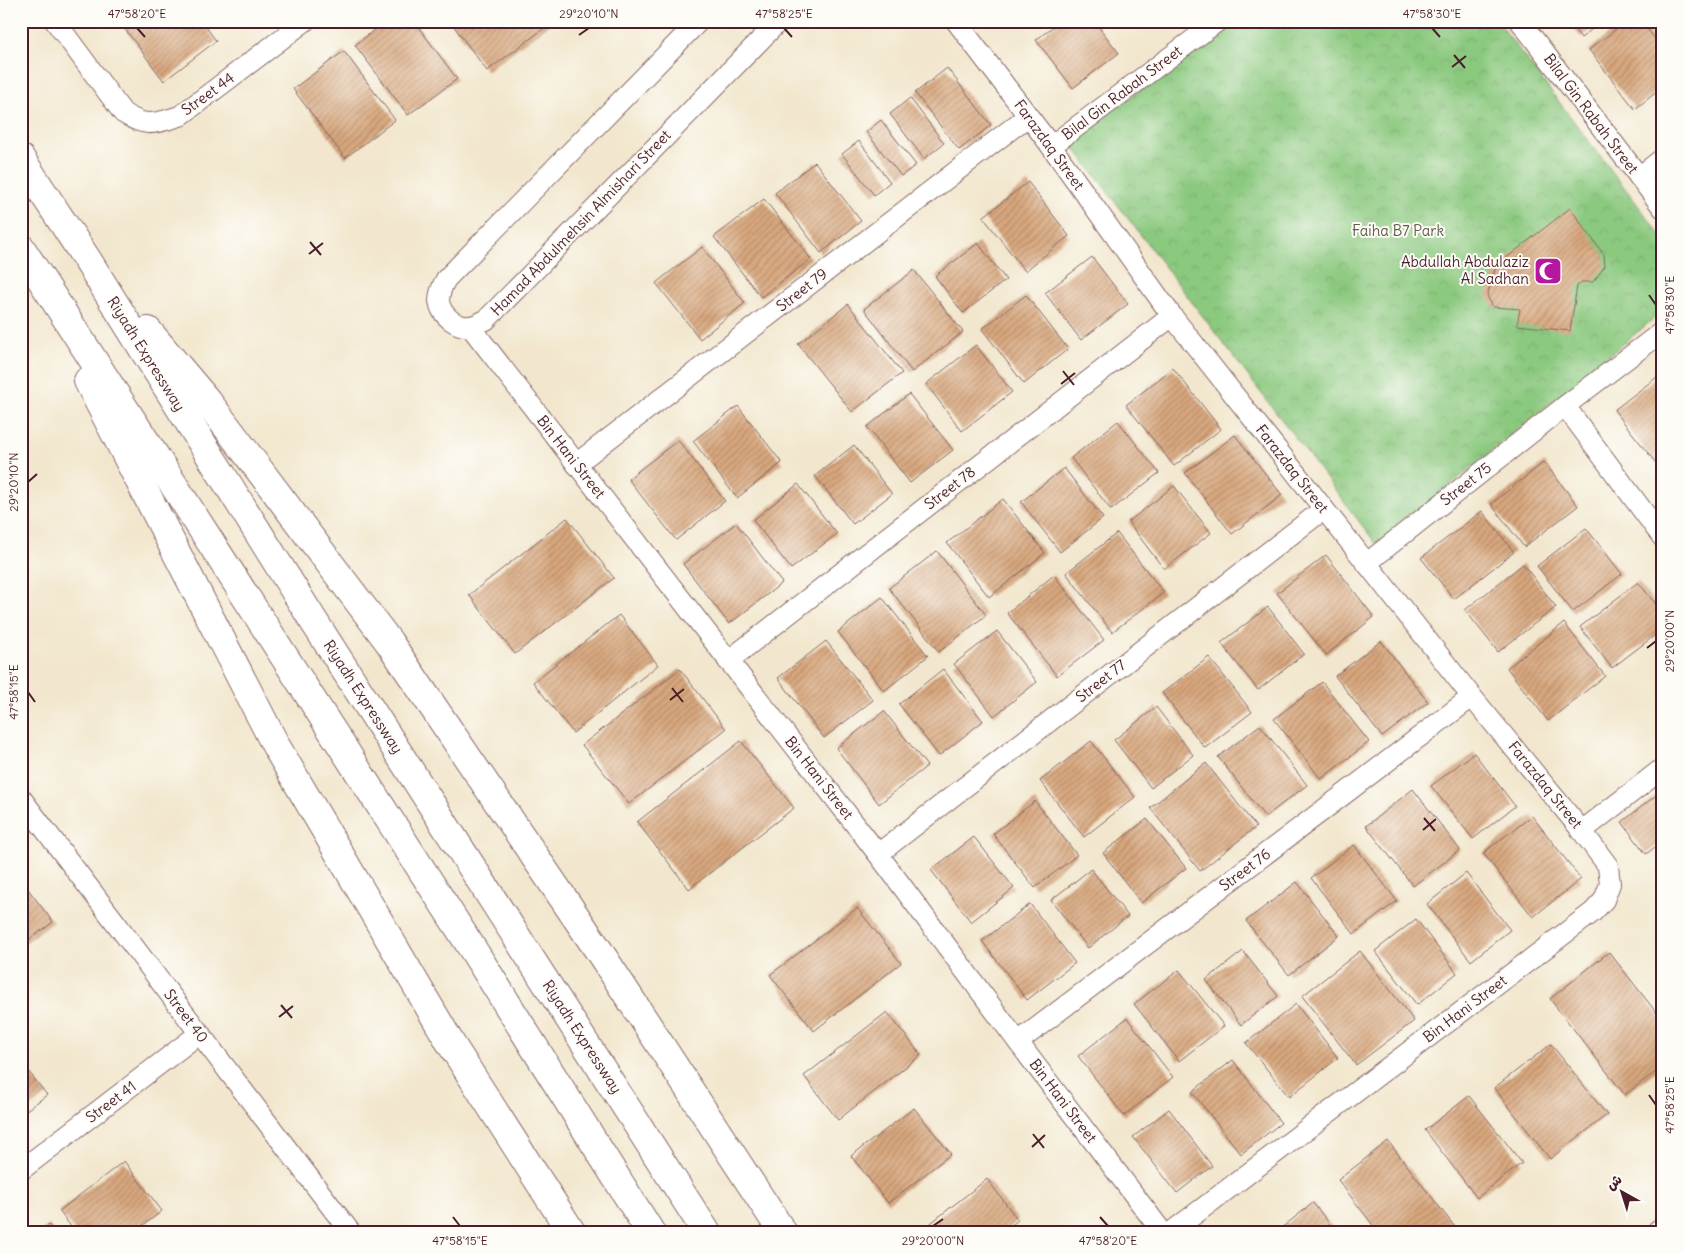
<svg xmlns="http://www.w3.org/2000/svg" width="1684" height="1254" viewBox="0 0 1684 1254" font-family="Delius,'Playpen Sans Arabic',sans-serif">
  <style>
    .park { fill: url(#park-crowns); stroke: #6a7455 }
    .building { fill: url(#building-hatch) }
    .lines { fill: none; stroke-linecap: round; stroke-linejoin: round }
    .street-casing { stroke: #856564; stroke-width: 22 }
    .highway-casing { stroke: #856564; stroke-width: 30 }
    .street { stroke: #fff; stroke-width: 20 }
    .highway { stroke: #fff; stroke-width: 28 }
    .ticks { fill: none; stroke: #4a1f2b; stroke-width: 2 }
    .labels { text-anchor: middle; stroke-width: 4; stroke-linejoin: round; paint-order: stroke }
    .street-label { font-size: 15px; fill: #4a1f2b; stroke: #fdfcf7 }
    .park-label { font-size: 15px; fill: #615a48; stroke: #fdfcf7 }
    .poi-label { font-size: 15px; fill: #4a1f2b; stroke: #fdfcf7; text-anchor: end }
    .neatline { fill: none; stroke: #4a1f2b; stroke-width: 2 }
    .ticks-label { font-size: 12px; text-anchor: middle; fill: #4a1f2b }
  </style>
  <defs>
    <pattern id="park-crowns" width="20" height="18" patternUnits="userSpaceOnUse" patternTransform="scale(1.25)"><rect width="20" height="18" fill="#8bc97f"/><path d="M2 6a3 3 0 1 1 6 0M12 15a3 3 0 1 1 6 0" fill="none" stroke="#79ac6e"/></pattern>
    <pattern id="building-hatch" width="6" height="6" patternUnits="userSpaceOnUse" patternTransform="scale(1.25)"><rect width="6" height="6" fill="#d8a87e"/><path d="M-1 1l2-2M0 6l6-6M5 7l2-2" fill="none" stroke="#b18867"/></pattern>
  </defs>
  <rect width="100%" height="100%" fill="#fdfcf7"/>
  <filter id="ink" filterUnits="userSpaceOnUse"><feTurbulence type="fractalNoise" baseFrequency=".02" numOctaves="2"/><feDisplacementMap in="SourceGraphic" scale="10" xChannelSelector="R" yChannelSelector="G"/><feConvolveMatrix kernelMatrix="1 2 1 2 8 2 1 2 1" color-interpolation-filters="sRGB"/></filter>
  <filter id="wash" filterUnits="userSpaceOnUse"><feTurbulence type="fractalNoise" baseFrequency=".0096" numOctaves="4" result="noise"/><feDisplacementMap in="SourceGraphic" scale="20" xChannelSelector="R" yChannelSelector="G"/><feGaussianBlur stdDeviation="1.12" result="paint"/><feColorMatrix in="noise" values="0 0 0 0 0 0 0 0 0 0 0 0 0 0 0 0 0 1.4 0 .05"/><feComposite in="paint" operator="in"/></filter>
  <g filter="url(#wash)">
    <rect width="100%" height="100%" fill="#f2e7ce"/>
    <polygon class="park" points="1238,21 1497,21 1663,238 1663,311 1377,545 1069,141"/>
    <g id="blocks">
      <g class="building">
        <polygon points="119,21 202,21 216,41 164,81"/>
        <polygon points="386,21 414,21 457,79 408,115 355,45"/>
        <polygon points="450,21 548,21 550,24 487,71"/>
        <polygon points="1060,21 1094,21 1119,53 1073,88 1036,40"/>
        <polygon points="1568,21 1602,21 1581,38"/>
        <polygon points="1626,21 1641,21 1663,49 1663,87 1635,109 1589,50"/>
        <polygon points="344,51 395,120 345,158 293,89"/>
        <polygon points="947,68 991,125 959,150 915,93"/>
        <polygon points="910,98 944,143 924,159 890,114"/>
        <polygon points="881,120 916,165 901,176 866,132"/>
        <polygon points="859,141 890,182 874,195 842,154"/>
        <polygon points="815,162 861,221 821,253 775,193"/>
        <polygon points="1028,182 1069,236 1025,271 983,217"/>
        <polygon points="764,199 811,259 761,297 714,237"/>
        <polygon points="1570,208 1604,255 1605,266 1593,282 1582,282 1577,286 1570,331 1517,325 1520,309 1493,307 1487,296 1496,266"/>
        <polygon points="978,243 1006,280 963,313 935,276"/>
        <polygon points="702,247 745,303 700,339 656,283"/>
        <polygon points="1092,257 1128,304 1081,340 1045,293"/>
        <polygon points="914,270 963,332 912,372 864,309"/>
        <polygon points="1026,295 1068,349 1024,384 982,329"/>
        <polygon points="848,304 902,373 852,412 798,344"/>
        <polygon points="976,345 1012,392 962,431 926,384"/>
        <polygon points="1173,368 1221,429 1174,466 1126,405"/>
        <polygon points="1657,377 1663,385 1663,458 1656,463 1614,410"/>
        <polygon points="909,394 953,450 910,483 867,427"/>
        <polygon points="738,406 782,463 737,498 693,441"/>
        <polygon points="1118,421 1159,473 1111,510 1071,458"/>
        <polygon points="1235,435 1282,495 1232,534 1185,473"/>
        <polygon points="678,440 725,501 676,540 628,479"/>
        <polygon points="854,445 892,494 853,524 815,476"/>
        <polygon points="1544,462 1578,506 1524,547 1491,504"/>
        <polygon points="1064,468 1103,518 1060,552 1021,502"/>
        <polygon points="798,484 837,534 791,569 753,520"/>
        <polygon points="1174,486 1211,533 1164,569 1128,522"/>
        <polygon points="1003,499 1045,553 989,597 947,543"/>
        <polygon points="1482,511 1514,552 1454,599 1421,558"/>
        <polygon points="567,518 614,578 515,654 469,595"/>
        <polygon points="736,523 782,583 729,624 683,564"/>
        <polygon points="1586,528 1622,574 1573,612 1537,566"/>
        <polygon points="1117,533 1164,593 1112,632 1066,573"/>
        <polygon points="937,551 986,615 939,652 889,588"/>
        <polygon points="1326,555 1374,617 1326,655 1277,593"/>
        <polygon points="1523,564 1556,607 1498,652 1465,610"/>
        <polygon points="1054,575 1104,640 1057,676 1007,613"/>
        <polygon points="1638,582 1663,613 1663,629 1612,668 1580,627"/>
        <polygon points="882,597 928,656 884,691 838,632"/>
        <polygon points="1268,607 1304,654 1258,690 1221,643"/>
        <polygon points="619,615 658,665 573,733 533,682"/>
        <polygon points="1564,623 1605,676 1548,721 1507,668"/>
        <polygon points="997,631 1037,682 994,716 954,664"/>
        <polygon points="826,641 873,700 824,738 778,678"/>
        <polygon points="1381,641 1428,702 1382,737 1335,676"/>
        <polygon points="1209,657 1252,712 1205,748 1162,693"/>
        <polygon points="680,669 726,729 629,804 582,745"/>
        <polygon points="943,669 983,721 939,756 899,704"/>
        <polygon points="1322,682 1369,742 1321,779 1274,719"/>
        <polygon points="1156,707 1193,755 1151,788 1114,740"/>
        <polygon points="884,711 927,766 879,804 836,748"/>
        <polygon points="1260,725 1307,785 1265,817 1218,757"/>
        <polygon points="741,741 794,808 689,889 637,822"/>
        <polygon points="1091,741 1135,797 1084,837 1040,781"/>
        <polygon points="1474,753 1515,806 1473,839 1431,786"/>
        <polygon points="1206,763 1256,827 1200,871 1150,808"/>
        <polygon points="1413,789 1460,850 1413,886 1366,826"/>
        <polygon points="1663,790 1663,841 1646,854 1622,822"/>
        <polygon points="1035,801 1077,855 1035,888 993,834"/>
        <polygon points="1532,816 1581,879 1533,917 1483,853"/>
        <polygon points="1147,819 1186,868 1141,903 1103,853"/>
        <polygon points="974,837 1014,888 971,922 931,870"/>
        <polygon points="1354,845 1397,901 1354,934 1311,878"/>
        <polygon points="1091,869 1128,916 1088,948 1051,900"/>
        <polygon points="1466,873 1510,930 1471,961 1427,904"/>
        <polygon points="21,880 53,922 21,946"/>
        <polygon points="1297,882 1339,936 1289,975 1246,921"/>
        <polygon points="1030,904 1075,963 1027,1000 982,941"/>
        <polygon points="857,908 901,963 814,1031 770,975"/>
        <polygon points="1416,919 1457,973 1417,1005 1375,951"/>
        <polygon points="1243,951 1278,996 1241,1025 1206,980"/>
        <polygon points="1360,951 1414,1021 1356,1065 1302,996"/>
        <polygon points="1609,952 1663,1021 1663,1066 1625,1095 1550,999"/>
        <polygon points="1179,970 1224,1026 1179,1061 1134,1004"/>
        <polygon points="1296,1004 1338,1058 1289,1097 1246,1043"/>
        <polygon points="887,1012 921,1055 838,1120 804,1076"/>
        <polygon points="1127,1018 1173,1077 1124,1116 1078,1056"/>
        <polygon points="1551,1044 1607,1115 1550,1159 1494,1088"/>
        <polygon points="1233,1060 1281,1123 1241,1154 1192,1092"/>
        <polygon points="21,1062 47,1095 21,1114"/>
        <polygon points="1469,1096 1522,1163 1477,1198 1425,1130"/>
        <polygon points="914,1108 951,1154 888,1203 851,1156"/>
        <polygon points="1169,1109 1212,1166 1177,1193 1133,1137"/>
        <polygon points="1388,1141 1458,1231 1456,1233 1379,1233 1338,1180"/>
        <polygon points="124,1161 162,1211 133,1233 76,1233 59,1211"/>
        <polygon points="987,1179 1018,1220 1002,1233 918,1233"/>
        <polygon points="1313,1203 1337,1233 1275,1233"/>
        <polygon points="49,1225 55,1233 38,1233"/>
      </g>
    </g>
  </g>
  <g filter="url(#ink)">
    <use href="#blocks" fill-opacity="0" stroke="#856564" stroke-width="1"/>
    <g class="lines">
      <defs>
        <g id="street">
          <path d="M 55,21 L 123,113 C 147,128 153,124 180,116 L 305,21"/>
          <path d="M 699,21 L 446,279 C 442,286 439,293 439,301 C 441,316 457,328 471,326 C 476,325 481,322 486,320 L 779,21"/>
          <polyline points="956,21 1051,146 1172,316 1472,697 1582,831 1608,866 1610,884 1604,900 1593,912 1170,1233"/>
          <polyline points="1520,21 1663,208"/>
          <polyline points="1051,146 1218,21"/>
          <polyline points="1639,177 1663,158"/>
          <polyline points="470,326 878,854 1018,1042 1163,1233"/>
          <polyline points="1565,406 1663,538"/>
          <polyline points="576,464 1028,116"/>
          <polyline points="1367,563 1565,406 1663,331"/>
          <polyline points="728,661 1172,316"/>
          <polyline points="21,798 351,1233"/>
          <polyline points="1582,831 1663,768"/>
          <polyline points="878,854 1324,509"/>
          <polyline points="1018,1042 1472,697"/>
          <polyline points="21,1170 200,1033"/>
        </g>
        <g id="highway">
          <polyline points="21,159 88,261 313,620 707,1233"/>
          <polyline points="21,248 472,948 651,1233"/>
          <polyline points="148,331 208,402 389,642 599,951 783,1233"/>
          <polyline points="88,381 276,746 451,1044 572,1233"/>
          <polyline points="1661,1233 1663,1232"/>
        </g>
      </defs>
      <use href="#street" class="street-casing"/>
      <use href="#highway" class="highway-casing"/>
      <use href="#street" class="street"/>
      <use href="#highway" class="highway"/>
    </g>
  </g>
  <path class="ticks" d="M 137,28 L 145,37M 784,28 L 792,37M 1432,28 L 1440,37M 579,35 L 589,28M 1454,55 L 1465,68M 1452,67 L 1466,56M 310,242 L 321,255M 309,254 L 323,243M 1649,295 L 1656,305M 1063,371 L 1074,385M 1061,384 L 1075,373M 28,482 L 37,474M 1647,648 L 1656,641M 672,688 L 683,702M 28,692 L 35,702M 670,700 L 684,689M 1424,818 L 1435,831M 1423,830 L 1436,819M 281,1005 L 292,1018M 279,1017 L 293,1006M 1649,1095 L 1656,1105M 1033,1134 L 1044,1148M 1032,1147 L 1045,1135M 453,1217 L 460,1226M 1100,1217 L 1108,1226M 933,1226 L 943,1219"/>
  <defs>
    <symbol id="mosque-square" viewBox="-11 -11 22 22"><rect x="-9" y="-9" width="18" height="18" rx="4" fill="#b5179e" stroke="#fdfcf7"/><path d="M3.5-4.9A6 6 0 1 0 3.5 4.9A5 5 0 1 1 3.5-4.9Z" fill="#fff"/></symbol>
  </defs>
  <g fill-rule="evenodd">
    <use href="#mosque-square" x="1532" y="255" width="32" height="32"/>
  </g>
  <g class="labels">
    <g class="street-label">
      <text transform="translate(1122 93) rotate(-37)" y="5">Bilal Gin Rabah Street</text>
      <text transform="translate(208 94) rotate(-36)" y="5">Street 44</text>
      <text transform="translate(1591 114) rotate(53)" y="5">Bilal Gin Rabah Street</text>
      <text transform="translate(1049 145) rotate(54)" y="5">Farazdaq Street</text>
      <text transform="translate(581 223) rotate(-46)" y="5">Hamad Abdulmehsin Almishari Street</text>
      <text transform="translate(802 290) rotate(-38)" y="5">Street 79</text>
      <text transform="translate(146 354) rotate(58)" y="5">Riyadh Expressway</text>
      <text transform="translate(571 457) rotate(52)" y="5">Bin Hani Street</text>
      <text transform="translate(1292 469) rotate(52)" y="5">Farazdaq Street</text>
      <text transform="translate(1466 484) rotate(-38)" y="5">Street 75</text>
      <text transform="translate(950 488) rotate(-38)" y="5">Street 78</text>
      <text transform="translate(1101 681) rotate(-38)" y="5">Street 77</text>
      <text transform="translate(363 697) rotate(57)" y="5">Riyadh Expressway</text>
      <text transform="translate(819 778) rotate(52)" y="5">Bin Hani Street</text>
      <text transform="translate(1545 785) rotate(51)" y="5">Farazdaq Street</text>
      <text transform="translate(1245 870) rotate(-37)" y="5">Street 76</text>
      <text transform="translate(1465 1009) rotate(-37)" y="5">Bin Hani Street</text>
      <text transform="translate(186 1016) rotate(53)" y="5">Street 40</text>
      <text transform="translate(582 1037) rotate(57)" y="5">Riyadh Expressway</text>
      <text transform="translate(1063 1101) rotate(53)" y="5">Bin Hani Street</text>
      <text transform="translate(111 1102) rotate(-37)" y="5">Street 41</text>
    </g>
    <g class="park-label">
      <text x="1398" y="236">Faiha B7 Park</text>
    </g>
    <g class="poi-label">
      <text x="1529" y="267">Abdullah Abdulaziz<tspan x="1529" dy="17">Al Sadhan</tspan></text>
    </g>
  </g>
  <rect width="1684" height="1254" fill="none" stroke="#fdfcf7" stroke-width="55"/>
  <g transform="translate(1622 1192) rotate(321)" stroke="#fdfcf7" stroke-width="4" paint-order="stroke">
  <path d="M0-4L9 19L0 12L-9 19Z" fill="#4a1f2b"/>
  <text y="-8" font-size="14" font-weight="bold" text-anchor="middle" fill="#4a1f2b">ش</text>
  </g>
  <rect x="28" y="28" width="1628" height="1198" class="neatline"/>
  <g class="ticks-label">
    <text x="137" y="18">47°58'20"E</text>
    <text x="589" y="18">29°20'10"N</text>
    <text x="784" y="18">47°58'25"E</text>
    <text x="1432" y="18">47°58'30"E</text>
    <text transform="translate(1670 305) rotate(-90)" y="4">47°58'30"E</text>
    <text transform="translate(14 482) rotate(-90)" y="4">29°20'10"N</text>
    <text transform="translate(1670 641) rotate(-90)" y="4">29°20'00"N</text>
    <text transform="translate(14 692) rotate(-90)" y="4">47°58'15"E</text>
    <text transform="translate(1670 1105) rotate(-90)" y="4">47°58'25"E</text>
    <text x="460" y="1245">47°58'15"E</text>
    <text x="933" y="1245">29°20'00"N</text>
    <text x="1108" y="1245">47°58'20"E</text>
  </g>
</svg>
